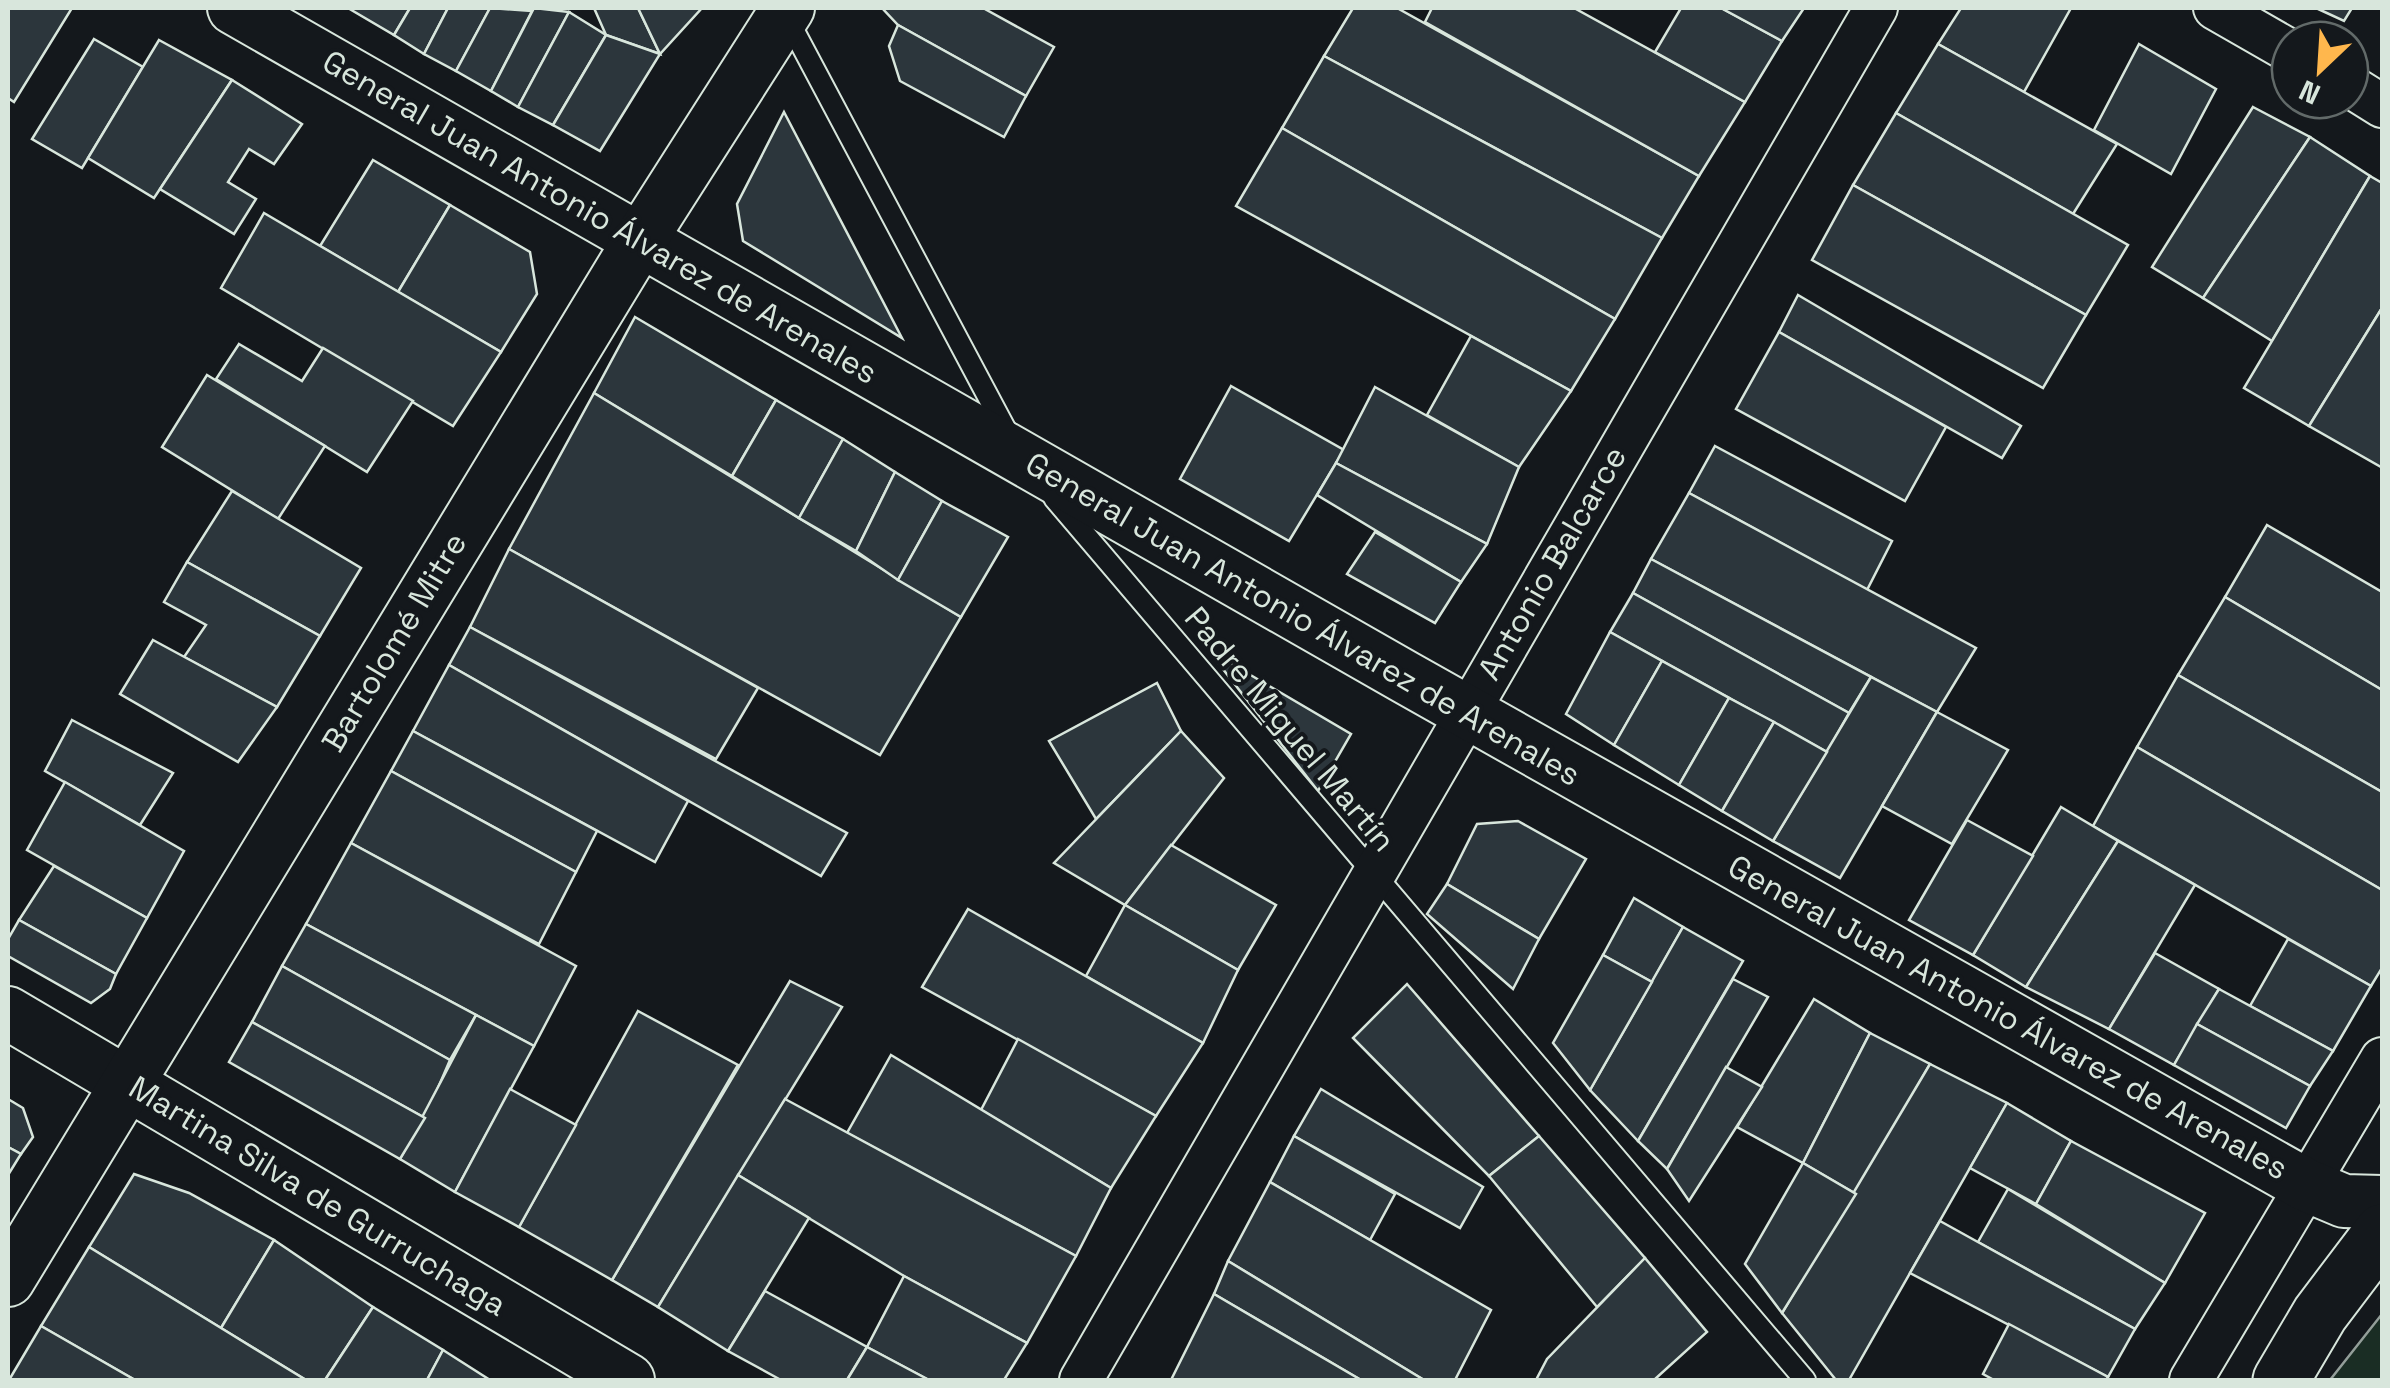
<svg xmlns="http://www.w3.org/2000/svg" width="2390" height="1388" viewBox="0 0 2390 1388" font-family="'Space Grotesk',sans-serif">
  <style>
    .green { fill: #1a2d24; stroke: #939e99; stroke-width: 2.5 }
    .building { fill: #2c363c; stroke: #d8e6dc; stroke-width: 2.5 }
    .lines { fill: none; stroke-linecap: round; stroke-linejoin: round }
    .service-casing { stroke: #d8e6dc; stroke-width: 24 }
    .minor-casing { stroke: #d8e6dc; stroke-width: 46 }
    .tertiary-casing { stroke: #d8e6dc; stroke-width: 56 }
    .primary-casing { stroke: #d8e6dc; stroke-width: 59 }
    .service { stroke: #14181c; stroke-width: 20 }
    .minor { stroke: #14181c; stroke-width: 42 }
    .tertiary { stroke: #14181c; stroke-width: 52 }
    .primary { stroke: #14181c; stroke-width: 55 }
    .labels { text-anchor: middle; stroke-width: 8; stroke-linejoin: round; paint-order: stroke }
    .street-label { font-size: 32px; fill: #d8e6dc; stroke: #14181c }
  </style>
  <rect width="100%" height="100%" fill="#14181c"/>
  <polygon class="green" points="2382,1314 2382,1380 2330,1380"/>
  <g class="building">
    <polygon points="8,8 72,8 14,102 8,98"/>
    <polygon points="348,8 410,8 394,35"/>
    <polygon points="410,8 448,8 424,54 394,35"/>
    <polygon points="448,8 490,8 456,71 424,54"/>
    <polygon points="490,8 532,11 491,91 456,71"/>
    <polygon points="534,8 569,12 518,107 491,91"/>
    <polygon points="594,8 638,8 660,54 606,35"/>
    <polygon points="638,8 702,8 660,54"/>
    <polygon points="882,8 983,8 1054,47 1026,96 898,25"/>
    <polygon points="1353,8 1397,8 1699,176 1662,238 1324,56"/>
    <polygon points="1432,8 1574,8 1745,102 1699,176 1425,22"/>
    <polygon points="1681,8 1721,8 1782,41 1745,102 1655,52"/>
    <polygon points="1721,8 1804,8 1782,41"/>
    <polygon points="1961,8 2071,8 2024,92 1938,44"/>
    <polygon points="2316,8 2352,8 2344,21"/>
    <polygon points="569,12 606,35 553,125 518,107"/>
    <polygon points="898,25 1026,96 1004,137 900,81 889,46"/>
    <polygon points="606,35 660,54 600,151 553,125"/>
    <polygon points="94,39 143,67 82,168 32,139"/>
    <polygon points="159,40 232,80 154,198 88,158"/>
    <polygon points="1938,44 2117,144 2073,214 1896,113"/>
    <polygon points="2139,44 2216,89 2171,174 2094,130"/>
    <polygon points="1324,56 1662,238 1615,319 1282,128"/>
    <polygon points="232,80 302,124 274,164 249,149 228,182 256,199 234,234 160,189"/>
    <polygon points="2253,107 2310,137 2203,298 2152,267"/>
    <polygon points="784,112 902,338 743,241 737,204"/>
    <polygon points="1896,113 2128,245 2086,315 1853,185"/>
    <polygon points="1282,128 1615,319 1571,391 1236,206"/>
    <polygon points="2310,137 2370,176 2272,341 2203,298"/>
    <polygon points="373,160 450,205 398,292 320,246"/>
    <polygon points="2370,176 2382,183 2382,308 2309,426 2244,388"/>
    <polygon points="1853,185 2086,315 2043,388 1812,260"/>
    <polygon points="450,205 530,252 537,294 501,352 398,292"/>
    <polygon points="264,213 501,352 453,426 221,288"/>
    <polygon points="1798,295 2021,426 2002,458 1779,332"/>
    <polygon points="2382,308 2382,465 2381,467 2309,426"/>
    <polygon points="635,317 776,400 732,476 594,393"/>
    <polygon points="1779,332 1946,427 1905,501 1736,409"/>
    <polygon points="1471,336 1571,391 1519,467 1427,415"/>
    <polygon points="239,344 302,381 323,348 413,401 367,472 216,379"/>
    <polygon points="207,375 325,446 278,519 162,447"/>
    <polygon points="1231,386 1344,450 1289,541 1180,479"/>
    <polygon points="1375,387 1519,467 1487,544 1336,463"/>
    <polygon points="594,393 961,617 880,755 509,549"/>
    <polygon points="776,400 843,439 799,518 732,476"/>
    <polygon points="843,439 895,472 856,551 799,518"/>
    <polygon points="1715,446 1892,541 1867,590 1689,493"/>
    <polygon points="1336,463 1487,544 1461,582 1317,495"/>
    <polygon points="895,472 942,501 898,580 856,551"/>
    <polygon points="232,491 361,568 320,636 187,562"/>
    <polygon points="1689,493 1976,648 1937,712 1651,559"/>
    <polygon points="942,501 1008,537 961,617 898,580"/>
    <polygon points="2267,525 2382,592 2382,690 2225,597"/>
    <polygon points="1375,532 1461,582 1435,623 1347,574"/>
    <polygon points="509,549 758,688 716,759 470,627"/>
    <polygon points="1651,559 1871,677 1849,713 1633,593"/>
    <polygon points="187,562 320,636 277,707 184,657 206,625 164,602"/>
    <polygon points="1633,593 1849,713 1827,752 1610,632"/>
    <polygon points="2225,597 2382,690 2382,792 2178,675"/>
    <polygon points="470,627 847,833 821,876 449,665"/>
    <polygon points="1610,632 1662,661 1614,745 1566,714"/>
    <polygon points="153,640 277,707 238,762 120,694"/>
    <polygon points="1208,650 1351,734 1318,791"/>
    <polygon points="1662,661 1729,698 1679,785 1614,745"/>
    <polygon points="449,665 688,801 655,862 413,731"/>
    <polygon points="2178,675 2382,792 2382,890 2137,747"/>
    <polygon points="1871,677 1937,712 1840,878 1773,841"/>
    <polygon points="1157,683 1181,731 1096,819 1049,741"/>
    <polygon points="1729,698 1774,722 1722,811 1679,785"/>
    <polygon points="1937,712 2008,750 1952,844 1882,806"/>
    <polygon points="72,720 173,773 140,825 45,771"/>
    <polygon points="1774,722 1827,752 1773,841 1722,811"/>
    <polygon points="413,731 597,831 576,872 391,771"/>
    <polygon points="1181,731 1224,778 1125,905 1054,863"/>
    <polygon points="2137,747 2382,890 2382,968 2371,986 2093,826"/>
    <polygon points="391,771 576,872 539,944 351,843"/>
    <polygon points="65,782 184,851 147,918 27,850"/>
    <polygon points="2061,807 2118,841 2026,987 1973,955"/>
    <polygon points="1967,820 2033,856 1973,955 1909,920"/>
    <polygon points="1518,821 1586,859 1539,939 1447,884 1477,824"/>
    <polygon points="2118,841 2195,885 2109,1029 2026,987"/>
    <polygon points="351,843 576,966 534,1046 306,924"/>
    <polygon points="1171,845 1276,905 1238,970 1125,905"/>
    <polygon points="54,866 147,918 116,974 19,920"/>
    <polygon points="1447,884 1539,939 1513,989 1427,914"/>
    <polygon points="1634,898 1683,927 1652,982 1603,955"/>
    <polygon points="1125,905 1238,970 1203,1043 1086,976"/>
    <polygon points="968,909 1203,1043 1156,1116 922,987"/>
    <polygon points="19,920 116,974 110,989 91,1003 8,956 8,939"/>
    <polygon points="306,924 476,1015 450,1060 282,966"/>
    <polygon points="1683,927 1743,961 1638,1141 1590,1090"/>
    <polygon points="2288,939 2371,986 2333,1051 2250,1006"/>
    <polygon points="2155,953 2219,989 2174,1065 2109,1029"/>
    <polygon points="1603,955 1652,982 1590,1090 1553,1043"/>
    <polygon points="282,966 450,1060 425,1118 252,1022"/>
    <polygon points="1733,979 1768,997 1667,1169 1638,1141"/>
    <polygon points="790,981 842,1007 658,1307 612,1280"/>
    <polygon points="1407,984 1539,1136 1489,1176 1353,1038"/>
    <polygon points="2219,989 2333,1051 2310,1086 2197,1024"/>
    <polygon points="1814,999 1870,1033 1803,1163 1737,1127"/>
    <polygon points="638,1011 738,1065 612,1280 519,1227"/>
    <polygon points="476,1015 534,1046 455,1192 400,1159"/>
    <polygon points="252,1022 425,1118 400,1159 229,1062"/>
    <polygon points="2197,1024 2310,1086 2286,1128 2174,1065"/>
    <polygon points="1870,1033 1930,1064 1856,1194 1803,1163"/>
    <polygon points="1018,1039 1156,1116 1111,1188 981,1110"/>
    <polygon points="891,1055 1111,1188 1076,1256 847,1133"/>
    <polygon points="1930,1064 2007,1103 1849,1380 1836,1380 1782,1313"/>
    <polygon points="1726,1067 1762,1087 1689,1201 1667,1169"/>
    <polygon points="510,1089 576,1125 519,1227 455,1192"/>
    <polygon points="1321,1089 1483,1187 1460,1228 1294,1136"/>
    <polygon points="8,1099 23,1108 33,1137 21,1154 8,1147"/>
    <polygon points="785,1099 1076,1256 1027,1343 904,1276 738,1175"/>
    <polygon points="2007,1103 2071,1141 2036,1204 1970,1168"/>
    <polygon points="1294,1136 1395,1194 1370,1240 1270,1182"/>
    <polygon points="1539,1136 1645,1258 1597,1307 1489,1176"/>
    <polygon points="2071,1141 2205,1213 2165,1283 2036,1204"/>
    <polygon points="8,1147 21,1154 8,1175"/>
    <polygon points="1803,1163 1856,1194 1782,1313 1745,1264"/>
    <polygon points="134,1174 189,1193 274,1240 221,1328 89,1247"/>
    <polygon points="738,1175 809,1218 728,1351 658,1307"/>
    <polygon points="1270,1182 1491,1310 1455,1380 1424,1380 1228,1261"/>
    <polygon points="2008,1189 2165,1283 2135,1329 1978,1242"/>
    <polygon points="1940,1221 2135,1329 2108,1377 1910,1273"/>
    <polygon points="274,1240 373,1307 325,1380 306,1380 221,1328"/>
    <polygon points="89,1247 221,1328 306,1380 135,1380 41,1326"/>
    <polygon points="1645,1258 1707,1332 1654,1380 1536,1380 1547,1359"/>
    <polygon points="1228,1261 1424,1380 1361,1380 1214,1294"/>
    <polygon points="904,1276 1027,1343 1004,1380 929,1380 867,1347"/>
    <polygon points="765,1291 867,1347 847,1380 781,1380 728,1351"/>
    <polygon points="1214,1294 1361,1380 1171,1380"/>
    <polygon points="373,1307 443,1350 427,1380 325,1380"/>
    <polygon points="2009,1324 2108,1377 2106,1380 1994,1380 1983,1374"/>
    <polygon points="41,1326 135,1380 9,1380"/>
    <polygon points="867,1347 929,1380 847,1380"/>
    <polygon points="443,1350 490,1380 427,1380"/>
  </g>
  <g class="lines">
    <defs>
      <g id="service">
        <polyline points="787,18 1008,434"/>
        <polyline points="1054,498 1805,1380"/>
      </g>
      <g id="minor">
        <polyline points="2215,8 2290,51"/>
        <polyline points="2350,86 2382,106"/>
        <polyline points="1081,1380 1876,8"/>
        <polyline points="2191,1380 2382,1059"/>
      </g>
      <g id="tertiary">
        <polyline points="234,8 1405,677 2306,1185 2344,1201 2382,1202"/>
        <polyline points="8,1013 628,1380"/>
        <polyline points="8,1280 640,240 788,8"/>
      </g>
      <polyline id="primary" points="2281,1380 2320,1314 2382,1232"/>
    </defs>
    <use href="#service" class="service-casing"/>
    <use href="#minor" class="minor-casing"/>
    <use href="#tertiary" class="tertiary-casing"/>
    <use href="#primary" class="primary-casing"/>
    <use href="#service" class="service"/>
    <use href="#minor" class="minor"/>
    <use href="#tertiary" class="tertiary"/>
    <use href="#primary" class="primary"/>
  </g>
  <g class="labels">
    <g class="street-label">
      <text transform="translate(600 217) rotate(30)" y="11">General Juan Antonio Álvarez de Arenales</text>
      <text transform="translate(1552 563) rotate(-60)" y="11">Antonio Balcarce</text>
      <text transform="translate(1303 619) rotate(30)" y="11">General Juan Antonio Álvarez de Arenales</text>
      <text transform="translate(394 642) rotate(-59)" y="11">Bartolomé Mitre</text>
      <text transform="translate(1290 729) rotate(50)" y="11">Padre Miguel Martín</text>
      <text transform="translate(2008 1017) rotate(29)" y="11">General Juan Antonio Álvarez de Arenales</text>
      <text transform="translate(318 1196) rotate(31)" y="11">Martina Silva de Gurruchaga</text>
    </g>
  </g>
  <rect width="2390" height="1388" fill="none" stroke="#d8e6dc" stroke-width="20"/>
  <g transform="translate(2320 70) rotate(205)"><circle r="48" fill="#14181c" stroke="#626a69" stroke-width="2.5"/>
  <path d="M0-8L18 38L0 25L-18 38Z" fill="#ffb74d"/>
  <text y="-15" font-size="28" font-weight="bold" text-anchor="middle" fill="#d8e6dc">N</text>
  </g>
</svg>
